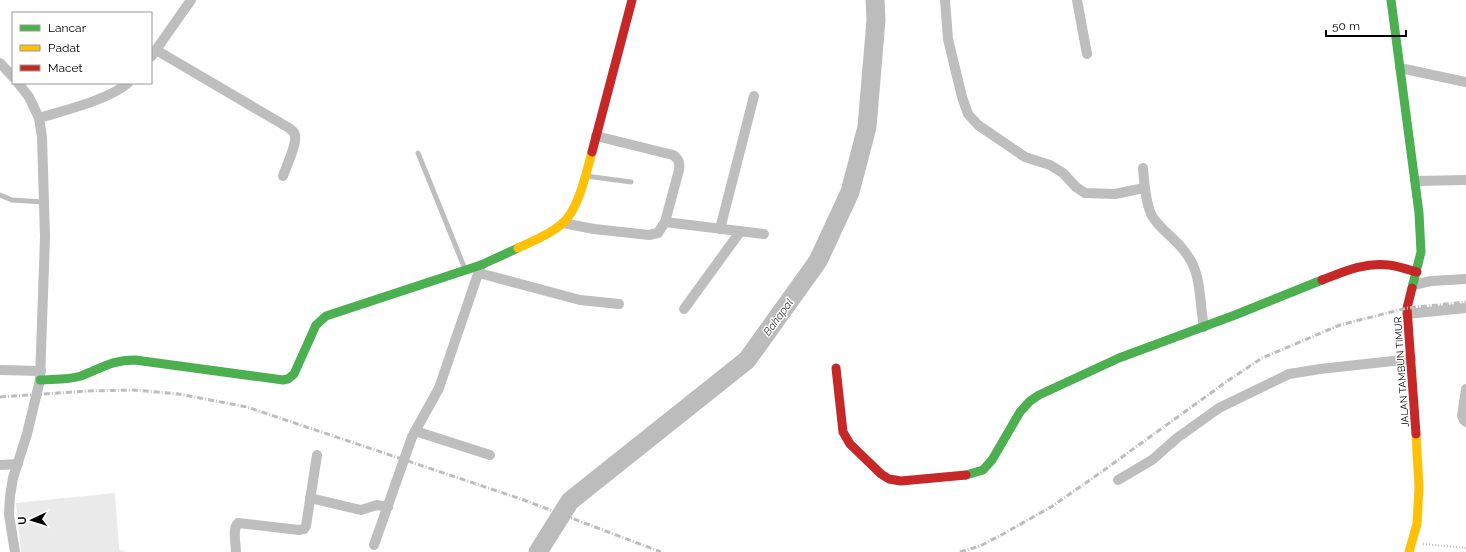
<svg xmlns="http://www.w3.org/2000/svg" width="1466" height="552" viewBox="0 0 1466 552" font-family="Raleway,sans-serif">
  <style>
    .green { fill: #eaeaea }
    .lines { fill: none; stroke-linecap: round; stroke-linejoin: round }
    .river { stroke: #bcbcbc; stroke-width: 19 }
    .path { stroke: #b8b8b8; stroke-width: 2; stroke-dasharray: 1 2; stroke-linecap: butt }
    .lane { stroke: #bebebe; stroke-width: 5 }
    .street { stroke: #bebebe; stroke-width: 10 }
    .fast { stroke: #4caf50; stroke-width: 9 }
    .slow { stroke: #ffc107; stroke-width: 9 }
    .jam { stroke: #c62828; stroke-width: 9 }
    .rail { stroke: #bdbdbd; stroke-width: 3; stroke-dasharray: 6 2 1 2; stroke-linecap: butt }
    .labels { text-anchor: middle; stroke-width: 3; stroke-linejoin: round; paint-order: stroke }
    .street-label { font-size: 10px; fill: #000; stroke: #fff }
    .water-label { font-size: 11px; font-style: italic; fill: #414141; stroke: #fff }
  </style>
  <rect width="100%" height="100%" fill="#fff"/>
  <polygon class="green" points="115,493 119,549 126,552 21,552 16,503"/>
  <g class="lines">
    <polyline class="river" points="538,552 570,501 747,360 818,261 850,192 867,127 876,20 875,0"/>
    <polyline class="path" points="1423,544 1466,548"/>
    <g class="lane">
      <polyline points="418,153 465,269"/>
      <polyline points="586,176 631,182"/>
      <polyline points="0,195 12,200 44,202"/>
    </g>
    <g class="street">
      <polyline points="945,0 948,39 962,97 968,114 978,125 1025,157 1050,165 1063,173 1076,187 1085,193 1115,194 1144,188"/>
      <polyline points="1077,0 1087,54"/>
      <path d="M 156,50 L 289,128 C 292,130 295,132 295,136 C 297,144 286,167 283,176"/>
      <polyline points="151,57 191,0"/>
      <polyline points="0,63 13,77"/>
      <polyline points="1400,68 1466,82"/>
      <path d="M 39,118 C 65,110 108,100 128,83"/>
      <path d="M 596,136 L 673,155 C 679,159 680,163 679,170 L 665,222 L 764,234"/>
      <path d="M 1143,168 C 1144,181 1146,209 1154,219 C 1166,235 1182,243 1192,263 C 1201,280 1200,307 1204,327"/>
      <polyline points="1415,181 1466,180"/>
      <polyline points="563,223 594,229 649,235 658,233 665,222"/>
      <polyline points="720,229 754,96"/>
      <polyline points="479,273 580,300 619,304"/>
      <polyline points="1413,285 1431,281 1466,279"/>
      <polyline points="684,309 740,232"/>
      <polyline points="1407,314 1466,308"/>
      <polyline points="0,370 41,371"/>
      <polyline points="1466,389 1462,416 1464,420 1466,422"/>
      <polyline points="415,431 490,455"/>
      <polyline points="0,465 18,464"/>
      <polyline points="1118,480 1152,460 1177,438 1219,408 1289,374 1320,369 1411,359"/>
      <polyline points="310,498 361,510 377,505 388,507"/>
      <polyline points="374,545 412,437 439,388 481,265"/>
      <polyline points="15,552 9,515 10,496 13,478 27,434 40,380 45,237 42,137 39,118 29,97 18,83"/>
      <path d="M 236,552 C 236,543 232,529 238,523 L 299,530 L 304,529 L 306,526 L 317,455"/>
    </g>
    <g class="fast">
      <polyline points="1391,0 1419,213 1421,252 1412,288"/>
      <path d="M 40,380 C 53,379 68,380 81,376 C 102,368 111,360 135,360 L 283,380 L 288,379 L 294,374 L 316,325 L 326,316 L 481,265 L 518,248"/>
      <polyline points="966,475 983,470 992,460 1020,412 1030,401 1039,395 1119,358 1235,315 1322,280"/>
    </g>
    <g class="slow">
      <path d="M 518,248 C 533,241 549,235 562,224 C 579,209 586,173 592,152"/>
      <polyline points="1409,552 1417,524 1419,487 1416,434"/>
    </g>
    <g class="jam">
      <polyline points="592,152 632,0"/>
      <path d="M 1322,280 C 1345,271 1365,262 1389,265 C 1399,266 1408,270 1417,272"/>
      <polyline points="1412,288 1407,308 1416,434"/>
      <polyline points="836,368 843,432 850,444 881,474 889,479 901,481 966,475"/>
    </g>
    <g class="rail">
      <polyline points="0,397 88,391 133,390 179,394 247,407 521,499 661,552"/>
      <polyline points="960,552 980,546 1003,534 1051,507 1100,473 1226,382 1262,358 1340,325 1407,308 1466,302"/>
    </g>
  </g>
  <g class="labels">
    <g class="street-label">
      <text transform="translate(1401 372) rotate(-94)" y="4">JALAN TAMBUN TIMUR</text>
    </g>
    <g class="water-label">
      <text transform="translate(778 317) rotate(-54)" y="4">Bahapal</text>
    </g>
  </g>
  <rect x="12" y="12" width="140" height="72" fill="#ffffff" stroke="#999999"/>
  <rect x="20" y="25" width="20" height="6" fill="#4caf50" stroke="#999999"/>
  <text x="48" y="32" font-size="12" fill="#000000">Lancar</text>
  <rect x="20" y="45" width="20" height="6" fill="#ffc107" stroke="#999999"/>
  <text x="48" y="52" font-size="12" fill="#000000">Padat</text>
  <rect x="20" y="65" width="20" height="6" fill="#c62828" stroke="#999999"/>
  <text x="48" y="72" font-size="12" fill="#000000">Macet</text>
  <g transform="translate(32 520) rotate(266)" stroke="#ffffff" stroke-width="3" paint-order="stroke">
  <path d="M0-3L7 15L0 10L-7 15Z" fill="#000000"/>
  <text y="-6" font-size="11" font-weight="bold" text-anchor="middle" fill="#000000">U</text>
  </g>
  <path d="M1326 30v6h80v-6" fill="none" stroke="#000000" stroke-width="2"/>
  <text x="1332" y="30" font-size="12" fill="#000000" stroke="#ffffff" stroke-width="3" paint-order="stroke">50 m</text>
</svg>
